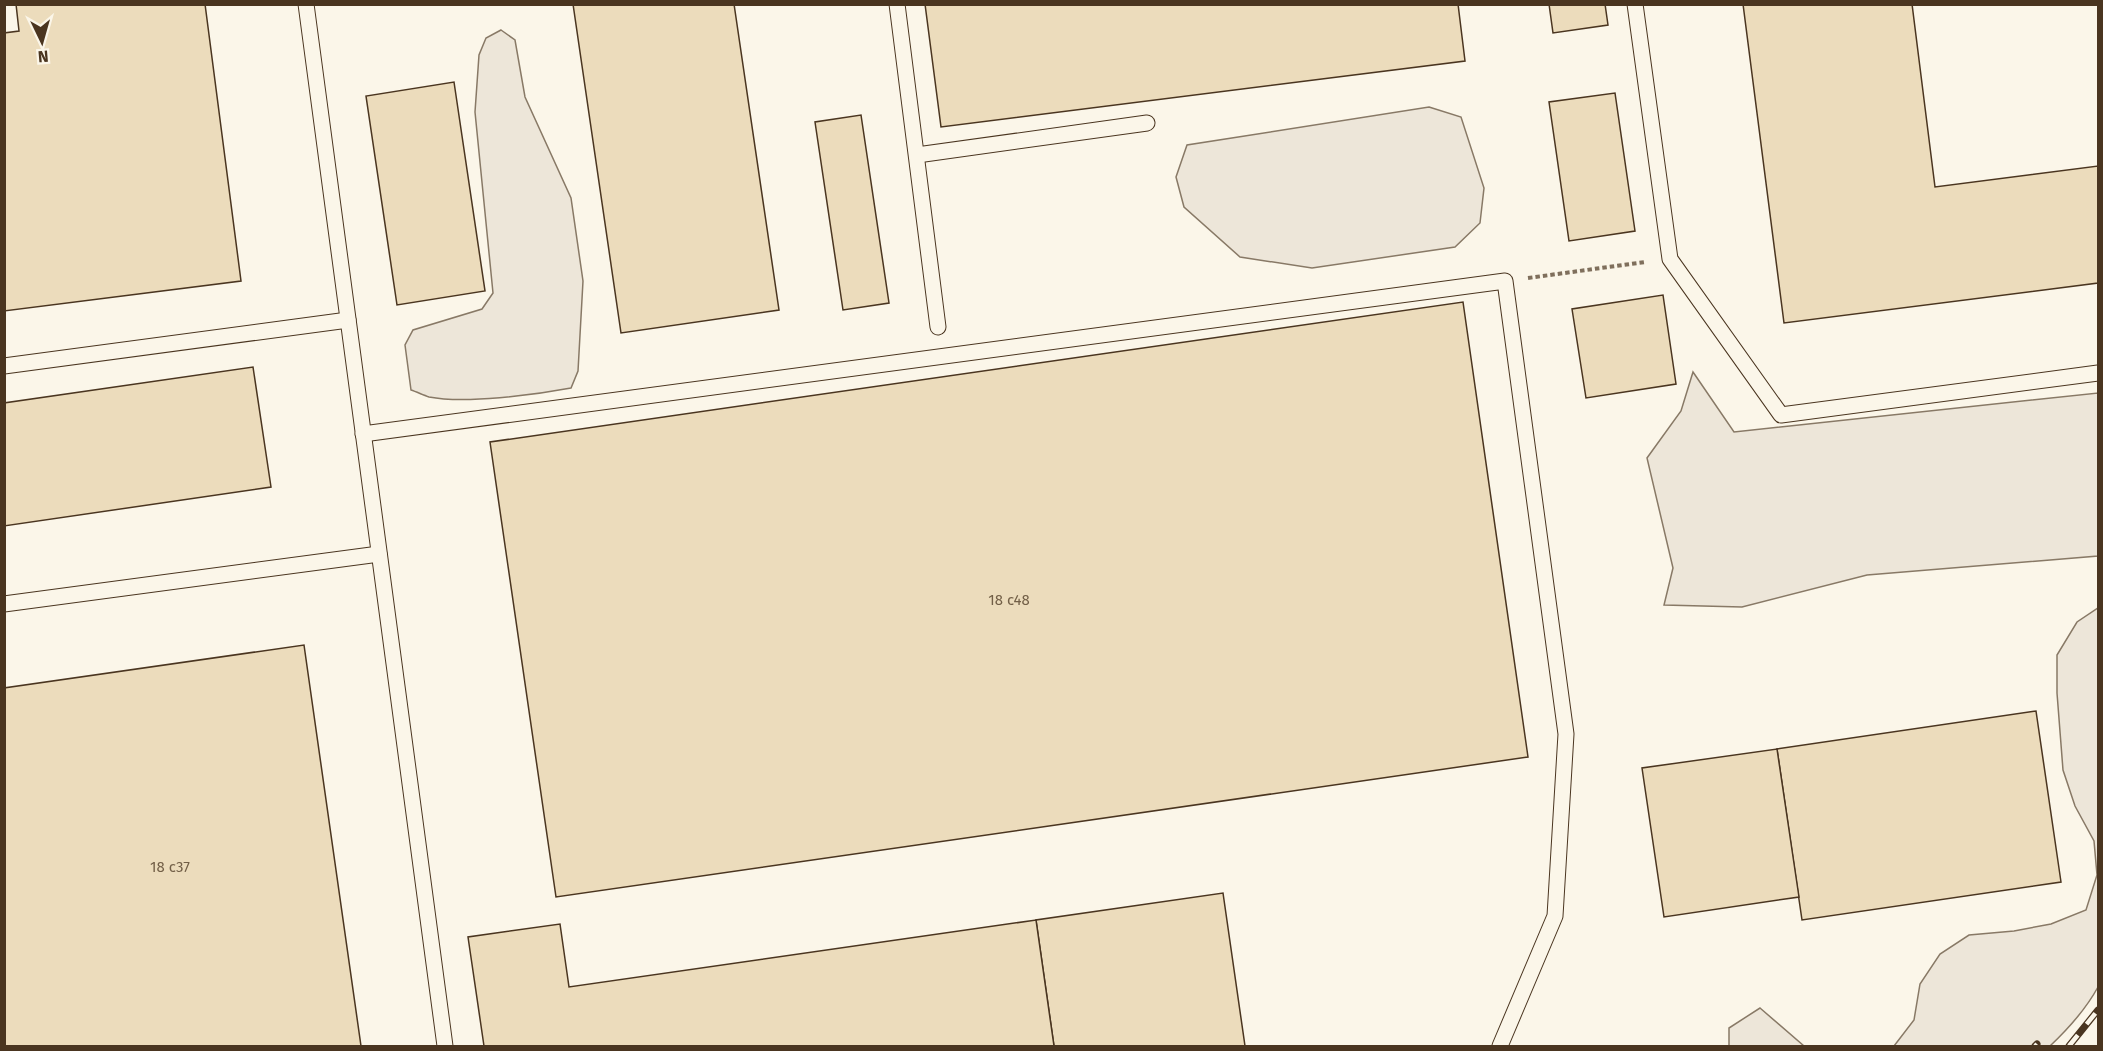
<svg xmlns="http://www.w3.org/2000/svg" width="2103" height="1051" viewBox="0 0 2103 1051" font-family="'Fira Sans',sans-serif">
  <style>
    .green { fill: #ede6d9; stroke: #887966; stroke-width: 1.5 }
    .building { fill: #ecdcbc; stroke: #4a3520; stroke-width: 1.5 }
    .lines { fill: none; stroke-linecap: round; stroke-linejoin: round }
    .lane-casing { stroke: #4a3520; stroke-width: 17 }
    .path { stroke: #7f6f5c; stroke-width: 4; stroke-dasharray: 4.5 3; stroke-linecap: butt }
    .lane { stroke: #fbf6e9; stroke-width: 15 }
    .rail-casing { stroke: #4a3520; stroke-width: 7 }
    .rail { stroke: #fbf6e9; stroke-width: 4.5; stroke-dasharray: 14; stroke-linecap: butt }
    .labels { text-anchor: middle; stroke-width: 4.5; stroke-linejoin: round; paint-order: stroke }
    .number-label { font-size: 15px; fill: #725f47 }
  </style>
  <rect width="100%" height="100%" fill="#fbf6e9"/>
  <g class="green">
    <path d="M 501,30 L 515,40 L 525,97 L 571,198 L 583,281 L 578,371 L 571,388 C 534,395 465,404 429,397 C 423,395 417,392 411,390 L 405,345 L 413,330 L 482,309 L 493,293 L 475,112 L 479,55 L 486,38 Z"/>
    <polygon points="1429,107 1461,117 1484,188 1480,223 1455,247 1312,268 1240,257 1184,207 1176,177 1187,145"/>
    <polygon points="1693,372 1734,432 2098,393 2098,556 1867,575 1742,607 1664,605 1673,568 1647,458 1681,411"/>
    <path d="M 2098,608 L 2098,987 C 2086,1009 2068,1029 2050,1046 L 1894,1046 L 1914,1020 L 1920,984 L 1940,954 L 1969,935 L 2014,931 L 2051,924 L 2086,910 L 2097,875 L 2094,841 L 2075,806 L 2063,770 L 2057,693 L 2057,655 L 2077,622 Z"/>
    <polygon points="1760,1008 1804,1046 1729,1046 1729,1028"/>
  </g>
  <g class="building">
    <polygon points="16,4 205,4 241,281 4,311 4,33 19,31"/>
    <polygon points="573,4 734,4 779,310 621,333"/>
    <polygon points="925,4 1458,4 1465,61 941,127"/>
    <polygon points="1549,4 1605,4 1608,25 1553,33"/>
    <polygon points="1743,4 1912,4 1935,187 2098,166 2098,283 1784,323"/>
    <polygon points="454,82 485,291 397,305 366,96"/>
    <polygon points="1615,93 1635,231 1569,241 1549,102"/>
    <polygon points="861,115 889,303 843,310 815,122"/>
    <polygon points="1663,295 1676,384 1586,398 1572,309"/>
    <polygon points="1463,302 1528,757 556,897 490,442"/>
    <polygon points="253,367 271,487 4,526 4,403"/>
    <polygon points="304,645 361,1046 4,1046 4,688"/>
    <polygon points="2036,711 2061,882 1802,920 1777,749"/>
    <polygon points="1777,749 1799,897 1664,917 1642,768"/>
    <polygon points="1223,893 1245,1046 1054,1046 1036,920"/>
    <polygon points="1036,920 1054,1046 484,1046 468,937 560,924 569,987"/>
  </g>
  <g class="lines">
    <defs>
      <g id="lane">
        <polyline points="306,4 445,1046"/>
        <polyline points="897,4 938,327"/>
        <polyline points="1635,4 1670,259 1781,415 2098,373"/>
        <polyline points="917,155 1147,123"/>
        <polyline points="4,366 348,320"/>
        <polyline points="363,434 1505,281 1566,734 1555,916 1500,1046"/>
        <polyline points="4,604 379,554"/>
      </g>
    </defs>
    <use href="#lane" class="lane-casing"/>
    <polyline class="path" points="1528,278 1645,262"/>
    <use href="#lane" class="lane"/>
    <defs>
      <g id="rail">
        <polyline points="2035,1046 2037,1044"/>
        <polyline points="2069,1046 2098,1010"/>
      </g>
    </defs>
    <use href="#rail" class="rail-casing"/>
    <use href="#rail" class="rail"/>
  </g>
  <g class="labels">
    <g class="number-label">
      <text x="1009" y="605">18 с48</text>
      <text x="170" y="872">18 с37</text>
    </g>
  </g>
  <rect width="2103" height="1051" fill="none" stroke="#4a3520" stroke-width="12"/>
  <g transform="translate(42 42) rotate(175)" stroke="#fbf6e9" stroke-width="4.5" paint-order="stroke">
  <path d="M0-4.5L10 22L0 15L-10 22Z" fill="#4a3520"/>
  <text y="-9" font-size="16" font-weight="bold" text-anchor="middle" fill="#4a3520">N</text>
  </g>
</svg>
